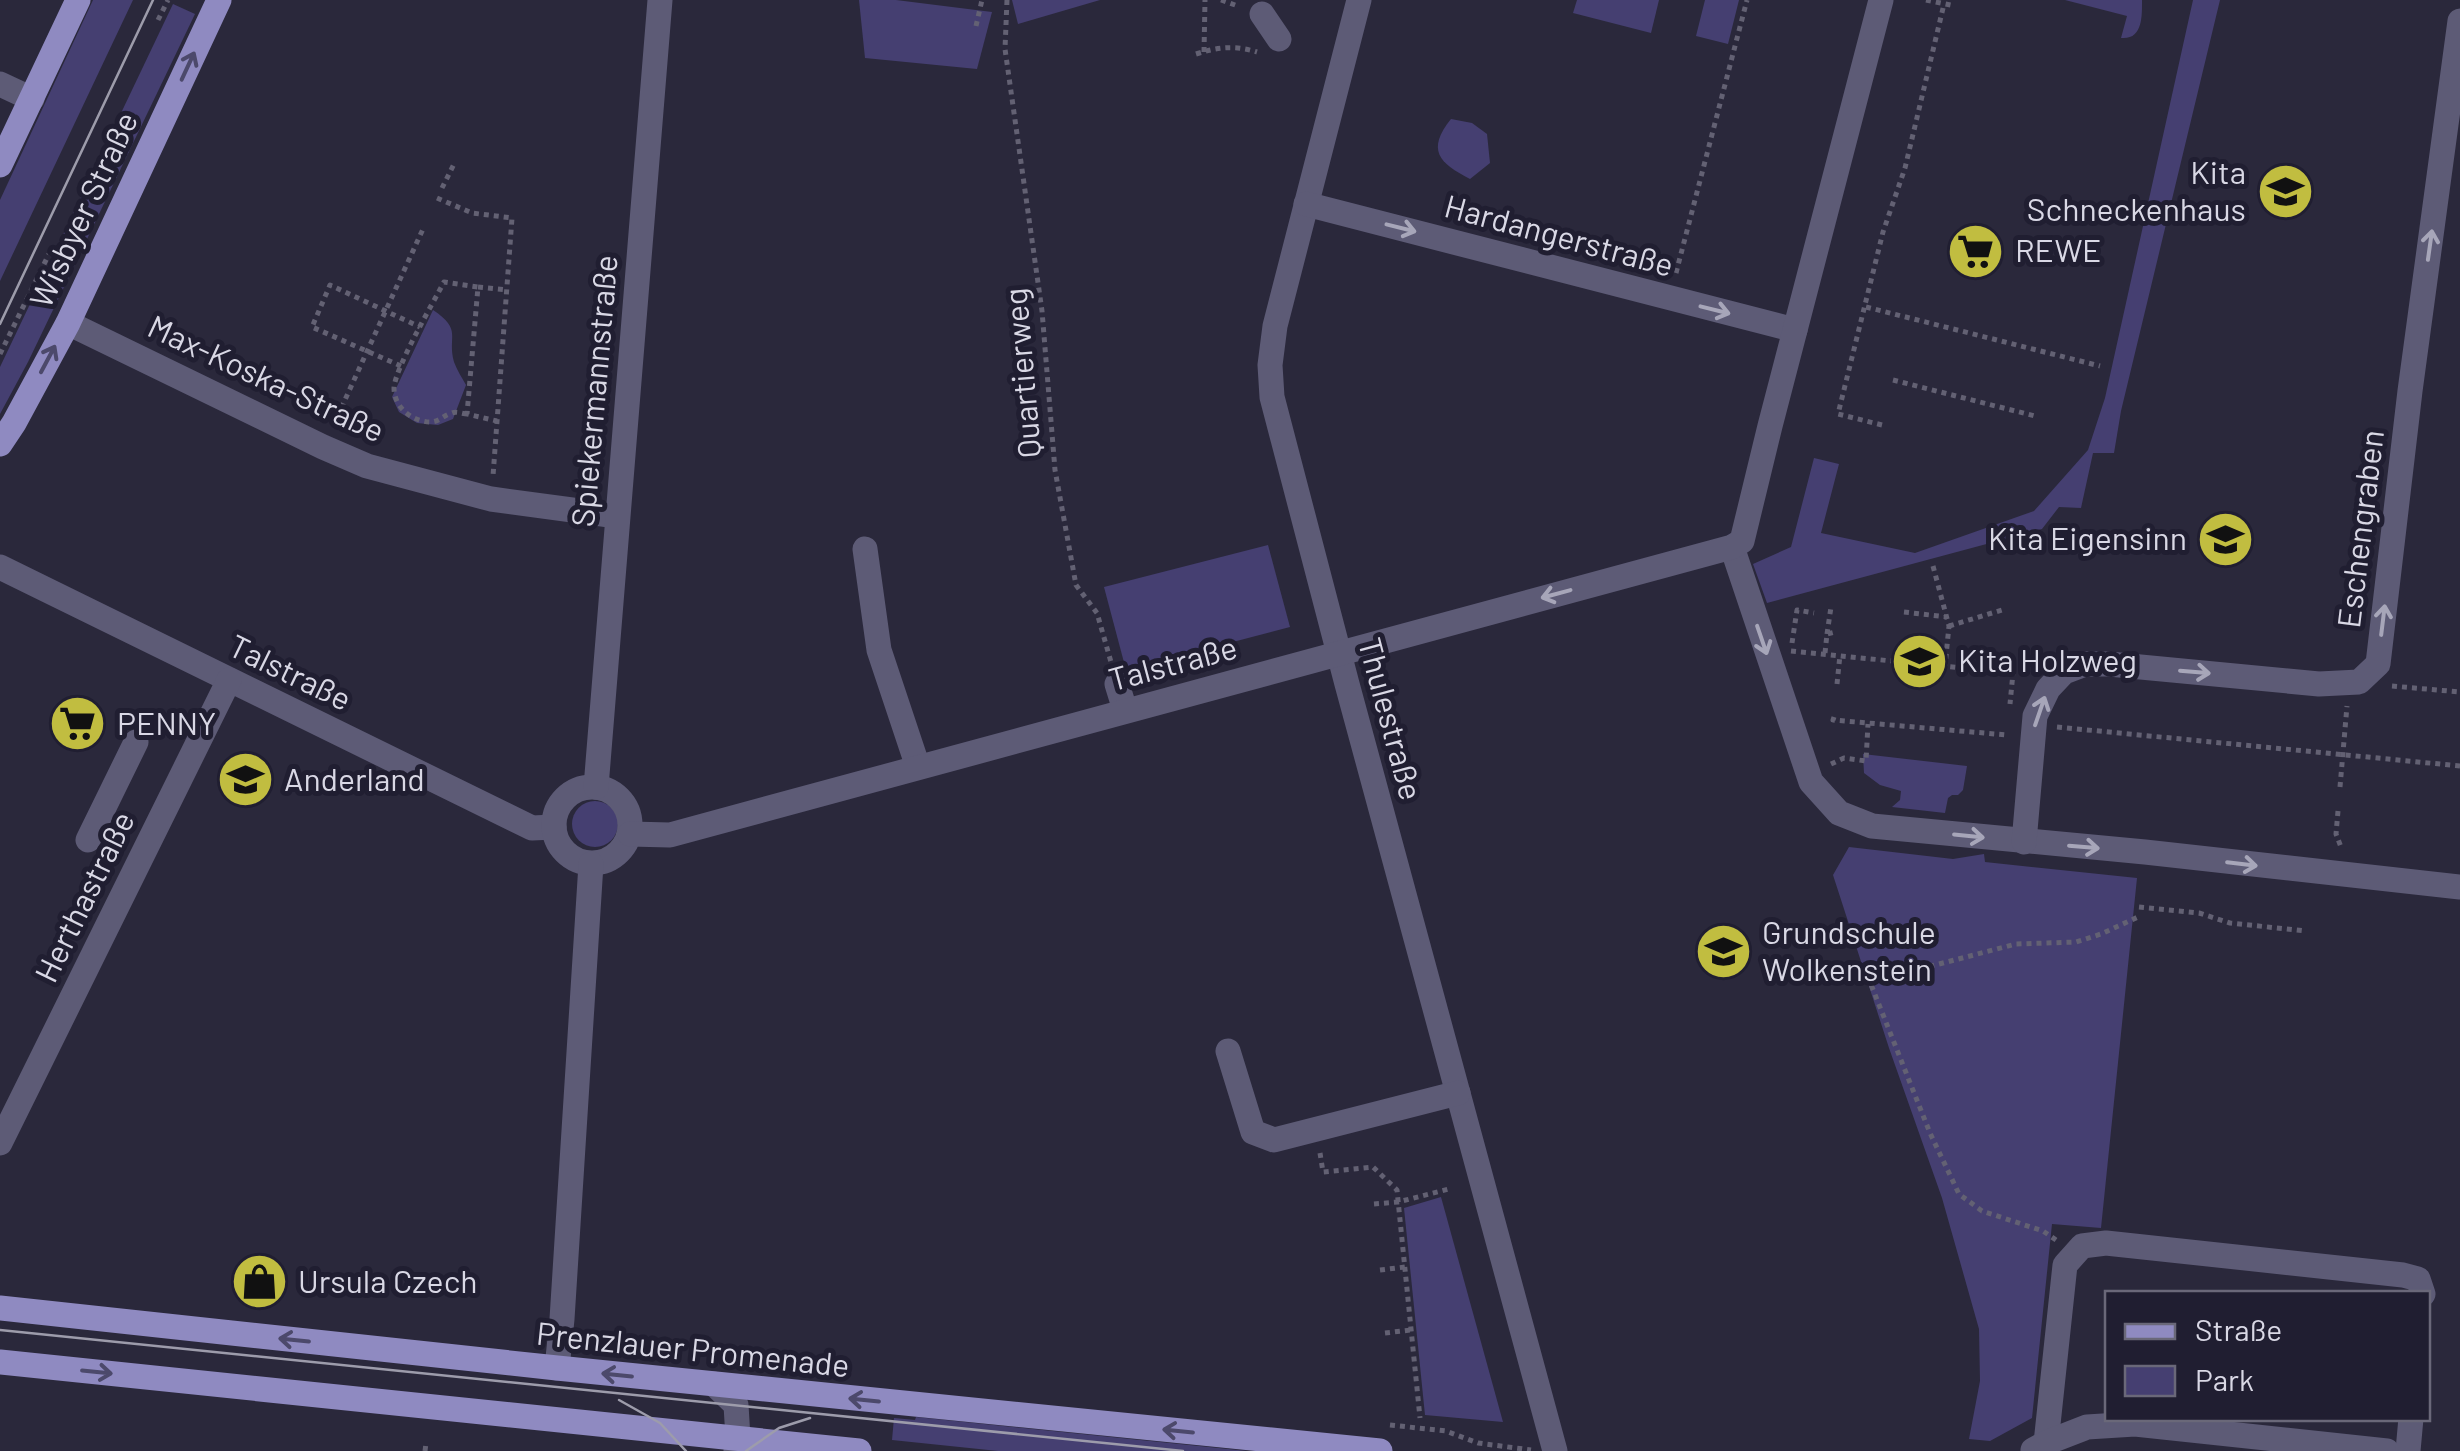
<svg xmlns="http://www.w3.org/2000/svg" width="2460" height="1451" viewBox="0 0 2460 1451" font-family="Barlow,sans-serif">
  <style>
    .green { fill: #453f71 }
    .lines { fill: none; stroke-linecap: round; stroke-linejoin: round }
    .path { stroke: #636173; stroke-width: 5; stroke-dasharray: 5 5; stroke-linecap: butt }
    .minor { stroke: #5d5b76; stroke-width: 25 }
    .major { stroke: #8f8ac1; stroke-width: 25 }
    .tram { stroke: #9d9cab; stroke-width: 2.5 }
    .oneway { stroke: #4c496b }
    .oneway2 { stroke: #a7a6b9 }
    .labels { text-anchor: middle; stroke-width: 10; stroke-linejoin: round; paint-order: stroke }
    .poi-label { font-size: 32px; fill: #d9d8e5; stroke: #201e31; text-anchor: start }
    .street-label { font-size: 32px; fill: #d9d8e5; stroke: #201e31 }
  </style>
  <rect width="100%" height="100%" fill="#2a283b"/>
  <g class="green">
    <polygon points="93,0 133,0 0,281 0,200"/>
    <polygon points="859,0 896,0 992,12 977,69 865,58"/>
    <polygon points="1012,0 1100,0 1018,24"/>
    <polygon points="1577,0 1659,0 1651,33 1573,13"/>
    <polygon points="1705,0 1739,0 1728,44 1696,36"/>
    <path d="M 2065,0 L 2142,0 C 2142,16 2143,40 2121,38 L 2127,16 Z"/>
    <polygon points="2193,0 2220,0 2121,411 2114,453 2093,453 2081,508 2059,507 2042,529 1767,603 1753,564 1791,547 1814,458 1839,464 1821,533 1915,553 2034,511 2088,450 2105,398"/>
    <polygon points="173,4 195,14 28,362 0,414 0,367"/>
    <path d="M 1451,119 L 1472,123 L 1487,134 L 1490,163 L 1470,179 C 1439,163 1426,150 1451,119 Z"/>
    <path d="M 433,310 C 463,330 447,336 454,362 C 457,370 462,378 466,385 L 453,419 L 438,425 L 417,423 L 399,412 L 392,397 Z"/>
    <polygon points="1268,545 1290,627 1126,670 1104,587"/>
    <polygon points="1863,754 1967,766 1963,790 1958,795 1952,795 1948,798 1945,813 1892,807 1900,800 1901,791 1880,785 1864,773"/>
    <circle cx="595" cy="824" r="23"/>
    <polygon points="1849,847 1953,859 1984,854 1985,862 2137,878 2101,1228 2052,1224 2032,1418 1990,1441 1969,1439 1980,1381 1979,1329 1942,1198 1889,1048 1833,875"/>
    <polygon points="1441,1197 1503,1422 1425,1415 1404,1208"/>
    <polygon points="916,1417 1248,1451 998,1451 892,1440 894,1418 915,1420"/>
  </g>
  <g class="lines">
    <g class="path">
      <polyline points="1007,0 1005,49 1042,311 1055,470 1076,585 1097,613 1111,662"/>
      <polyline points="1221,0 1238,6"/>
      <polyline points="1926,0 1955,6"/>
      <polyline points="158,20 168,0"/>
      <polyline points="976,26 982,0"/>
      <polyline points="1204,52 1205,0"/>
      <path d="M 1196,54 C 1218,47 1235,45 1257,52"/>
      <polyline points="442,188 455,162"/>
      <polyline points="437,198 472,213 512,218 493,476"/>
      <polyline points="1676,273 1747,0"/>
      <polyline points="478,287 507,290"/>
      <polyline points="1866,307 2100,366"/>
      <polyline points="0,354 49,254"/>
      <polyline points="401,366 312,327 330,285 420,327"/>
      <polyline points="1893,380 2035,416"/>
      <path d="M 467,414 C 462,414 457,411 452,413 C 441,416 438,425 423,421 C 408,418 394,405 394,388 C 395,368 433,303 444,282 L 478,287 L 467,414 L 497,421"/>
      <polyline points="1882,425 1838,414 1883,232 1905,168 1944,4"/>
      <polyline points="333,426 423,229"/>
      <polyline points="1933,566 1949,626 1945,666"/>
      <polyline points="1904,612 1947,617"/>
      <polyline points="1949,626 2002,610"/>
      <polyline points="1827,634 1831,607"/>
      <polyline points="1792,643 1797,610 1814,613"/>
      <polyline points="1791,651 2013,673 2010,704"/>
      <polyline points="1825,653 1827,634 1835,632"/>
      <polyline points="1837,684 1840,655"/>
      <polyline points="2392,686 2460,692"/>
      <polyline points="1834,717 1833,720 2007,735"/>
      <polyline points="2057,727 2460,766"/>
      <polyline points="1831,764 1844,758 1866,761 1868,724"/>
      <polyline points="2340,787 2347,706"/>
      <polyline points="2338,811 2336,834 2341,847"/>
      <polyline points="2139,907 2199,913 2230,923 2306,931"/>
      <polyline points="1320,1153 1323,1172 1373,1167 1397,1190 1420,1418"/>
      <polyline points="1374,1204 1398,1202 1449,1189"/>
      <polyline points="2056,1240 2043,1231 1982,1211 1959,1194 1930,1133 1870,982 2016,944 2076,942 2101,934 2138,917"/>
      <polyline points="1380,1270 1405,1267"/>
      <polyline points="1385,1333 1411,1330"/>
      <polyline points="1390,1425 1446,1431 1478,1443 1531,1450"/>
      <polyline points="425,1451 426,1443"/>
    </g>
    <g class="minor">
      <polyline points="1359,0 1275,326 1270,365 1272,397 1347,684 1555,1451"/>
      <polyline points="1262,14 1279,39"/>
      <polyline points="0,84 32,99"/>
      <polyline points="1306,204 1795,330"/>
      <polyline points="68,323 323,447 367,466 491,499 617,516"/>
      <polyline points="1732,547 1811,782 1839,813 1872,826 2145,852 2460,887"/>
      <polyline points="865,549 879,650 918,767"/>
      <polyline points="0,567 532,828 554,827"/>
      <polyline points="1117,684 1125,710"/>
      <circle cx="592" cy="825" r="38"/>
      <polyline points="596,787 660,0"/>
      <polyline points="630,834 670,835 1732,547 1742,541 1770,426 1881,0"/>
      <polyline points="88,840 136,742"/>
      <polyline points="2024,842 2035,716 2048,689 2064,672 2085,664 2109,664 2319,684 2359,682 2378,664 2410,391 2460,21"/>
      <polyline points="1228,1051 1253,1132 1274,1140 1458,1093"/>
      <polyline points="0,1143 229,680"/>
      <polyline points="557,1368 562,1319 591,864"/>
      <polyline points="714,1384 736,1405 738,1438 736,1451"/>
      <polyline points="2046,1443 2065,1265 2082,1246 2106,1243 2403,1275 2418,1279 2423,1294"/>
      <polyline points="2033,1450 2046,1443 2087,1427 2135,1424 2387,1451"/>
      <polyline points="2408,1451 2411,1418"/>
    </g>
    <g class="major">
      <polyline points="0,165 78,0"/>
      <polyline points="0,444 14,423 68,323 219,0"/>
      <polyline points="0,1308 557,1368 1380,1451"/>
      <polyline points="0,1362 859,1451"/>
    </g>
    <g class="tram">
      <polyline points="0,324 153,0"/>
      <polyline points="0,1330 1183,1451"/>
      <polyline points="619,1400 660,1423 686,1451"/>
      <polyline points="746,1451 779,1428 810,1418"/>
    </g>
  </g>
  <defs><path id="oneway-shaft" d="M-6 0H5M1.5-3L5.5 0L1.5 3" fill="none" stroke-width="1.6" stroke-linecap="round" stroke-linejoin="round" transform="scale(2.5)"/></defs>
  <g class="oneway">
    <use href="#oneway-shaft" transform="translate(188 66) rotate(-65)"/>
    <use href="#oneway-shaft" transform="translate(48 359) rotate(-62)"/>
    <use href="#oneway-shaft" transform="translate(294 1340) rotate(-174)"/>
    <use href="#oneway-shaft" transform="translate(97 1372) rotate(6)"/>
    <use href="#oneway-shaft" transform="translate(617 1375) rotate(-174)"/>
    <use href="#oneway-shaft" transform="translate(864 1400) rotate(-174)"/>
    <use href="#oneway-shaft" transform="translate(1178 1431) rotate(-174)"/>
  </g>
  <g class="oneway2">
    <use href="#oneway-shaft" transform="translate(1401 228) rotate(14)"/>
    <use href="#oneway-shaft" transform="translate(2430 245) rotate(-82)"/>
    <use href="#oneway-shaft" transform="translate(1715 310) rotate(14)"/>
    <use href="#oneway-shaft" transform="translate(1556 594) rotate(165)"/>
    <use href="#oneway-shaft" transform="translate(2383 620) rotate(-83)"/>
    <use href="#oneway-shaft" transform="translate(1762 640) rotate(71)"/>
    <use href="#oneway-shaft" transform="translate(2195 672) rotate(5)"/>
    <use href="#oneway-shaft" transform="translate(2040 711) rotate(-71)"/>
    <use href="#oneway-shaft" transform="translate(1969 836) rotate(6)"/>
    <use href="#oneway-shaft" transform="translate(2084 847) rotate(5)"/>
    <use href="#oneway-shaft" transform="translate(2242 864) rotate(7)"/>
  </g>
  <defs>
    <symbol id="school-disc" viewBox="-11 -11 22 22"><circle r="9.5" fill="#c1bd40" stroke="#201e31"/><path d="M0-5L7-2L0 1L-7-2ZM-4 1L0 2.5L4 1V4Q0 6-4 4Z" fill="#111"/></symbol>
    <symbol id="supermarket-disc" viewBox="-11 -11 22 22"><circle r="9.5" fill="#c1bd40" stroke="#201e31"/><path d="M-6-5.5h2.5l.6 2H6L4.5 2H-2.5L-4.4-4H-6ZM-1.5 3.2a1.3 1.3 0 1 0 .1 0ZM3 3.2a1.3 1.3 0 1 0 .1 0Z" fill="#111"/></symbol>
    <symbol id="shop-disc" viewBox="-11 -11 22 22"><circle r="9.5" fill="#c1bd40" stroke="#201e31"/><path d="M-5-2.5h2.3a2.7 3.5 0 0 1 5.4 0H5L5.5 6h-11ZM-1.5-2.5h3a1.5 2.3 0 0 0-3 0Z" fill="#111"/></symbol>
  </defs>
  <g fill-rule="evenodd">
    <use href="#school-disc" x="2254" y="160" width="63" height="63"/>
    <use href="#supermarket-disc" x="1944" y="220" width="63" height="63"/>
    <use href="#school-disc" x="2194" y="508" width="63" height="63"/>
    <use href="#school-disc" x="1888" y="630" width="63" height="63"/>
    <use href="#supermarket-disc" x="46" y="692" width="63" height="63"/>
    <use href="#school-disc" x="214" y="748" width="63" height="63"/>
    <use href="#school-disc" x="1692" y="920" width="63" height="63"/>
    <use href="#shop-disc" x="228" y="1250" width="63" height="63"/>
  </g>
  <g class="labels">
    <g class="poi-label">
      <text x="2246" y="184" text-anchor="end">Kita<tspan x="2246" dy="37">Schneckenhaus</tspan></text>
      <text x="2015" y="262">REWE</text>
      <text x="2187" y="550" text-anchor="end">Kita Eigensinn</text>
      <text x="1958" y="672">Kita Holzweg</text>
      <text x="117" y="735">PENNY</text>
      <text x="284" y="791">Anderland</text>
      <text x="1762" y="944">Grundschule<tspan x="1762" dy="37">Wolkenstein</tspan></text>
      <text x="298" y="1293">Ursula Czech</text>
    </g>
    <g class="street-label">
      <text transform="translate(84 210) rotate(-65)" y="11">Wisbyer Straße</text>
      <text transform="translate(1559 236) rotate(15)" y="11">Hardangerstraße</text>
      <text transform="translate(1023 373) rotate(-95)" y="11">Quartierweg</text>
      <text transform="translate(266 379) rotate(25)" y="11">Max-Koska-Straße</text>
      <text transform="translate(595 391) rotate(-85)" y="11">Spiekermannstraße</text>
      <text transform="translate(2361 529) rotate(-83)" y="11">Eschengraben</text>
      <text transform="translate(1173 664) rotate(-15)" y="11">Talstraße</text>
      <text transform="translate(290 673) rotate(26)" y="11">Talstraße</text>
      <text transform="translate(1390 719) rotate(75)" y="11">Thulestraße</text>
      <text transform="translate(85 897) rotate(-64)" y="11">Herthastraße</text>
      <text transform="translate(693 1350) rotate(6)" y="11">Prenzlauer Promenade</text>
    </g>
  </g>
  <rect x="2105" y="1291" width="325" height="130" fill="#201e31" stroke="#6a6879" stroke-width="2.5"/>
  <rect x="2125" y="1324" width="50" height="15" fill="#8f8ac1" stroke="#6a6879" stroke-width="2.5"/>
  <text x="2195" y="1341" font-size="30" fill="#d9d8e5">Straße</text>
  <rect x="2125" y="1366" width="50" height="30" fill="#453f71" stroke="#6a6879" stroke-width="2.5"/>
  <text x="2195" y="1391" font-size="30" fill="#d9d8e5">Park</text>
</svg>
